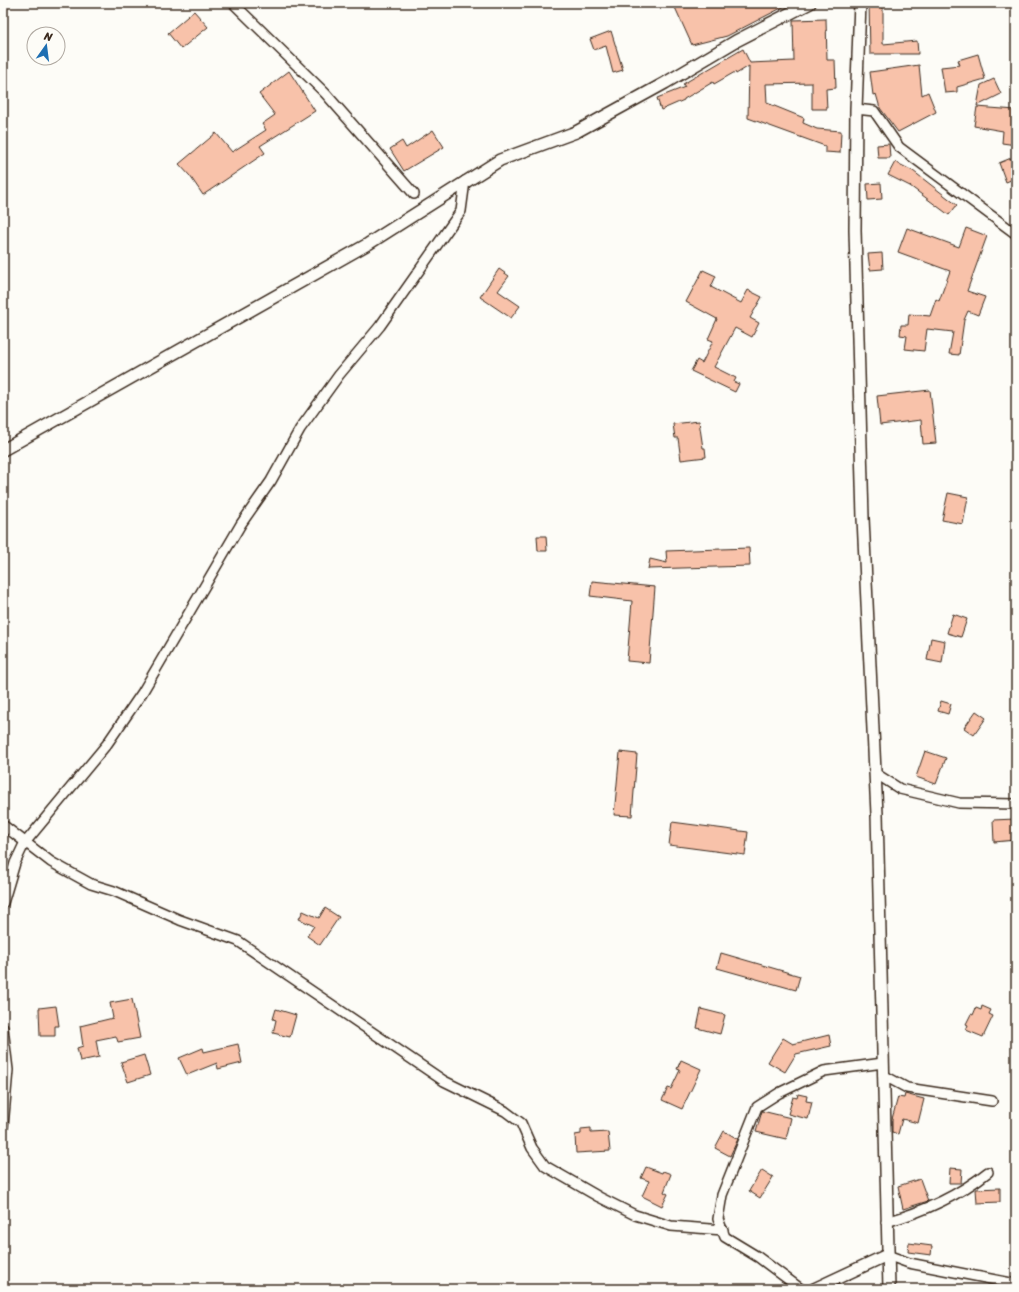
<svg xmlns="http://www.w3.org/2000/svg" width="1019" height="1292" viewBox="0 0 1019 1292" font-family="Sriracha,sans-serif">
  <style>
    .building { fill: #f8c2aa; stroke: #3b2a1e }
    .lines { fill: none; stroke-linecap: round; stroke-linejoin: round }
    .minor-casing { stroke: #3b2a1e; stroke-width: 12 }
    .tertiary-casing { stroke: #3b2a1e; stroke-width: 14 }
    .minor { stroke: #fdfcf7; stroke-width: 9 }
    .tertiary { stroke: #fdfcf7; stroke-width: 11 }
  </style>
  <rect width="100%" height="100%" fill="#fdfcf7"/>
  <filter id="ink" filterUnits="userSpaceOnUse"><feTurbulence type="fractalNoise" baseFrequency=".025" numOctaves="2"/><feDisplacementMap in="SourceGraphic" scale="8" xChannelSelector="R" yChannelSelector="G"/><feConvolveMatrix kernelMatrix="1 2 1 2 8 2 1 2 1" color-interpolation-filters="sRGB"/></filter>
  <g filter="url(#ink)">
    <g class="building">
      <polygon points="673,3 685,3 686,6 699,3 791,3 727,36 692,45"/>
      <polygon points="869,3 883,3 883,44 917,41 918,54 870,54"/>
      <polygon points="194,11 208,27 181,49 168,33"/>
      <polygon points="826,19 827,60 835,60 836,88 826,89 827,109 812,109 812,83 766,84 767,103 804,118 803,123 817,129 841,131 840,153 825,152 825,146 748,118 749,66 736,74 735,72 714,84 713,82 684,99 684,100 661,110 657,98 685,87 683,84 743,49 750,63 794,61 793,20"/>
      <polygon points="611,31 623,70 613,73 606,46 594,50 590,39"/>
      <polygon points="978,54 985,79 957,87 957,92 945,93 941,67 960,65 958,60"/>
      <polygon points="919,65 922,95 928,92 936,112 898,132 880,108 876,94 873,95 870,72"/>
      <polygon points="289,71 315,111 260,146 265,153 203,195 190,176 179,164 216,133 232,152 266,130 262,124 275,115 259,94"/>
      <polygon points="994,79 1001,94 977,106 981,85"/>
      <polygon points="977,107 1016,110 1016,145 1002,143 1003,131 974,126"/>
      <polygon points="433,130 444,147 404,171 390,149 402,141 406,148"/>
      <polygon points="889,144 890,158 878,158 877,145"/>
      <polygon points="1016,156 1016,178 1006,182 999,163"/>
      <polygon points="895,162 913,171 957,205 949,215 910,186 888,175"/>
      <polygon points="881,183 882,199 868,200 867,184"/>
      <polygon points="907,228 959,247 966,228 987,236 967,291 985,297 978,315 968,311 964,320 959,355 949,354 953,332 927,329 924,351 905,349 907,336 900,335 901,325 908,325 909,314 930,316 936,299 939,301 950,271 898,252"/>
      <polygon points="882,253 883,269 870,270 868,254"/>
      <polygon points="499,269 509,276 498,291 520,306 511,318 480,297"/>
      <polygon points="703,270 716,276 711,287 741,303 748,290 762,297 750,318 759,323 752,337 735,328 714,367 736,378 734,382 739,384 735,392 691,371 697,360 702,363 713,341 708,339 717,319 686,302"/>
      <polygon points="930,390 936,443 923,444 921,420 880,425 877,396"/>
      <polygon points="699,421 703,448 705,448 706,457 681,460 678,438 675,438 673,424"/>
      <polygon points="948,493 968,497 963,524 942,520"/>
      <polygon points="537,536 546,536 547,551 538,551"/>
      <polygon points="749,548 750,566 648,569 650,559 667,563 666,551"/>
      <polygon points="592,581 655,587 649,663 627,661 632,601 590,596"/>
      <polygon points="953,614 967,619 961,637 947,633"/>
      <polygon points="931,638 945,641 942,663 927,660"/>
      <polygon points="941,701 951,704 948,714 938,711"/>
      <polygon points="976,711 986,718 974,735 964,728"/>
      <polygon points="925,751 946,758 936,784 916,777"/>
      <polygon points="620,752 637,754 632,816 614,815"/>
      <polygon points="1015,819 1016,840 994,842 993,820"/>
      <polygon points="672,822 748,832 745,855 669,845"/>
      <polygon points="325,908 339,917 320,945 307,936 314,926 299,919 303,911 319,918"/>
      <polygon points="721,953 800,976 796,990 717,968"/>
      <polygon points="132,999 140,1038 118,1042 116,1036 96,1040 99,1057 80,1061 77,1048 83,1046 80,1026 113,1018 110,1003"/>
      <polygon points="56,1006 59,1026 55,1026 55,1036 40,1036 39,1008"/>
      <polygon points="982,1006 991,1010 989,1014 993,1016 983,1037 966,1030 968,1025 966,1024 971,1014 973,1015 976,1008 981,1010"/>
      <polygon points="276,1009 296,1015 290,1037 273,1033 276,1020 273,1019"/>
      <polygon points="701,1009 725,1015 720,1034 697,1028"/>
      <polygon points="829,1035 831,1046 796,1054 785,1072 768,1062 783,1038 793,1044"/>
      <polygon points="238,1044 242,1063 218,1069 217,1063 187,1075 179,1058 203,1048 204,1052"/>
      <polygon points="144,1055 150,1075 128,1082 121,1062"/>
      <polygon points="681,1060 701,1069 682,1109 662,1100 668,1088 671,1089 680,1070 677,1069"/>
      <polygon points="798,1094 807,1096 806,1101 812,1102 808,1119 788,1114 793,1097 797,1098"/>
      <polygon points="905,1094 924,1099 918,1123 902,1119 898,1134 892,1132 892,1119 898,1097 904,1098"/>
      <polygon points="762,1111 791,1118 786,1139 756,1132"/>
      <polygon points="591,1128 591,1133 608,1132 610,1151 576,1153 575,1135 581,1134 581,1129"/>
      <polygon points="724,1131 738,1139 730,1156 715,1148"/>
      <polygon points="646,1167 662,1173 663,1171 671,1174 664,1192 668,1194 662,1206 642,1196 649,1181 641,1178"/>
      <polygon points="950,1168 962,1169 961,1183 949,1183"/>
      <polygon points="762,1170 773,1177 760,1198 749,1191"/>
      <polygon points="920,1179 928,1201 903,1209 898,1186"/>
      <polygon points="1000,1188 1000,1202 977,1203 976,1189"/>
      <polygon points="909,1243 932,1246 931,1255 908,1252"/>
    </g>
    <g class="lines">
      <defs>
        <g id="minor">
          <polyline points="233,3 325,93 414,194"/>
          <polyline points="856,109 874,111 899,147 1016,234"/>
          <polyline points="875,773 900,789 959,803 1016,804"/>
          <polyline points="3,825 51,862 91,884 114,891 180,920 238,941 444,1081 505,1111 521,1123 532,1148 545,1166 599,1197 635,1215 671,1226 723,1230"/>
          <polyline points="3,903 15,863 24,844 107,744 142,693 241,524 271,481 300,429 339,375 380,326 461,211 465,181"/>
          <polyline points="3,1028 8,1070 3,1127"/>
          <polyline points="883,1075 907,1088 992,1101"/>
          <path d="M 886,1222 C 923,1212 958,1196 988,1172"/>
          <polyline points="887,1255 909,1263 1016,1284"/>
          <polyline points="801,1289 758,1257 725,1237 718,1219 722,1195 757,1107 779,1093 824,1071 883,1063"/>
        </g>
        <g id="tertiary">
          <polyline points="860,3 856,109 855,230 863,518 877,814 889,1289"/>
          <polyline points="3,450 368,244 500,160 576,132 665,83 736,41 810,3"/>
          <polyline points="814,1289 887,1255"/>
        </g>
      </defs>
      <use href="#minor" class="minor-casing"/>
      <use href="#tertiary" class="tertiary-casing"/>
      <use href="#minor" class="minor"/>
      <use href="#tertiary" class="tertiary"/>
    </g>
  </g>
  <rect width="1019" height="1292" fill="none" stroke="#fdfcf7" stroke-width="16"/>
  <rect x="8" y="8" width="1003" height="1276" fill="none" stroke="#3b2a1e" stroke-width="1.5" filter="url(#ink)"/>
  <g transform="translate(46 46) rotate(14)"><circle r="19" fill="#fdfcf7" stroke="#afa8a0"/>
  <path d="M0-3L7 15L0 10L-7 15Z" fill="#1f6fb2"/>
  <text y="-6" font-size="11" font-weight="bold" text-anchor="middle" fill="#3b2a1e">N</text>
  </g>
</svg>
